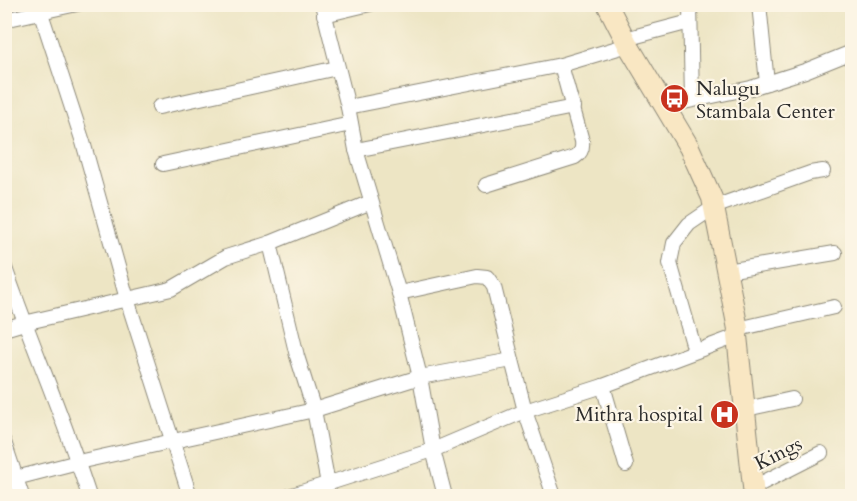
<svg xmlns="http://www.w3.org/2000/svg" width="857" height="501" viewBox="0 0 857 501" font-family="Cardo,serif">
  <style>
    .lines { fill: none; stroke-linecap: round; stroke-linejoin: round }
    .street-casing { stroke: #8c8878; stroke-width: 16 }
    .secondary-casing { stroke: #8c8878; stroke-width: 22 }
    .street { stroke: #fff; stroke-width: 14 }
    .secondary { stroke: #f9e7c3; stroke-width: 20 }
    .labels { text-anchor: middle; stroke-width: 4.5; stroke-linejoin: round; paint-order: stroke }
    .poi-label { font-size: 20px; fill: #2b2b2b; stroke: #fcf5e5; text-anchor: start }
    .street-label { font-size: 20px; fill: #2b2b2b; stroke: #fcf5e5 }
  </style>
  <rect width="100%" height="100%" fill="#fcf5e5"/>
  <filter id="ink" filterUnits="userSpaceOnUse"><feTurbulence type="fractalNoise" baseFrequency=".0167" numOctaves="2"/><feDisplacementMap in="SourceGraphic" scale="12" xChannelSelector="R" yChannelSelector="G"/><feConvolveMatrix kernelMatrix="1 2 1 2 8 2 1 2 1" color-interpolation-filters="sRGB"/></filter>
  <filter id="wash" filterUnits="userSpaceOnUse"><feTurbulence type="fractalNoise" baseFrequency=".008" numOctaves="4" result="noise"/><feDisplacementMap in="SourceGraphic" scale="24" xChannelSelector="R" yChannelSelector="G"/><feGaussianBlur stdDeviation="1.35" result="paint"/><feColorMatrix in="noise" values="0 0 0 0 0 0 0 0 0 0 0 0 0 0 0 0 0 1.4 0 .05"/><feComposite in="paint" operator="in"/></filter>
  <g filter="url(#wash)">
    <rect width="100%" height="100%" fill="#ede5c4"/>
  </g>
  <g filter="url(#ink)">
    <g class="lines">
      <defs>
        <g id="street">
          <polyline points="38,4 83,142 127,299 190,496"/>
          <polyline points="322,4 348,107 356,150 399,293 420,377 433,450 445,496"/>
          <polyline points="690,4 692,100"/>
          <polyline points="759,4 767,83"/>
          <polyline points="324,15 370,4"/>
          <polyline points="4,20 77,4"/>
          <polyline points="625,39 690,22"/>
          <polyline points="665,106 751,88 805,71 852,52"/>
          <polyline points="159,107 337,68"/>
          <polyline points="348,107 561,65 628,45"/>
          <polyline points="356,150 574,107"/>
          <polyline points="163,164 351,124"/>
          <path d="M 486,185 L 575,157 C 581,153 583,149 582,141 L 561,65"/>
          <polyline points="270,243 297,356 314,410 328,484"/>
          <path d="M 4,265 C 31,343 64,418 89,496"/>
          <polyline points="727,271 835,253"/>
          <polyline points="399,293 477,276 487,277 494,287 512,360"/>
          <polyline points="4,329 24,323 171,289 226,257 270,243 371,202"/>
          <polyline points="738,329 834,307"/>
          <polyline points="695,351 670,263 674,243 689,224 714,207 810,173 823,171"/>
          <polyline points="603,386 626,465"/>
          <polyline points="746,409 792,399"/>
          <polyline points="4,442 22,496"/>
          <polyline points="4,481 78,462 314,410 420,377 512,360 525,411 554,496"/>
          <polyline points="754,487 821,453"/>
          <polyline points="289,496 433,450 525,411 603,386 737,336"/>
        </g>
        <polyline id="secondary" points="607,4 628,45 689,147 712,198 738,329 737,336 754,496"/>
      </defs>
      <use href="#street" class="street-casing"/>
      <use href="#secondary" class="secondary-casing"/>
      <use href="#street" class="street"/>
      <use href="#secondary" class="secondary"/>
    </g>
  </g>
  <defs>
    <symbol id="bus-disc" viewBox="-11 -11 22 22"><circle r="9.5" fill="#c8321e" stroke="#fcf5e5"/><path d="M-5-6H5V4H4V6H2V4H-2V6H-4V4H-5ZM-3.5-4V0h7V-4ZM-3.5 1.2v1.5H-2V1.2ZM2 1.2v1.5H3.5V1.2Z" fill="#fff"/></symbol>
    <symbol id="hospital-disc" viewBox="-11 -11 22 22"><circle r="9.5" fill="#c8321e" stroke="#fcf5e5"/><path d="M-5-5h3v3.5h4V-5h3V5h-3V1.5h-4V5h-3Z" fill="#fff"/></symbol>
  </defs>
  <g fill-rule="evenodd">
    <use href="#bus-disc" x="658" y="82" width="33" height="33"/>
    <use href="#hospital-disc" x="708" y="398" width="33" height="33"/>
  </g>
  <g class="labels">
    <g class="poi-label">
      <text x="696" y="95">Nalugu<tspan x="696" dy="23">Stambala Center</tspan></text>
      <text x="703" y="421" text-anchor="end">Mithra hospital</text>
    </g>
    <g class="street-label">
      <text transform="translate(778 453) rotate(-27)" y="7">Kings</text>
    </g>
  </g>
  <rect width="857" height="501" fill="none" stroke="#fcf5e5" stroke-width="24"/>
</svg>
